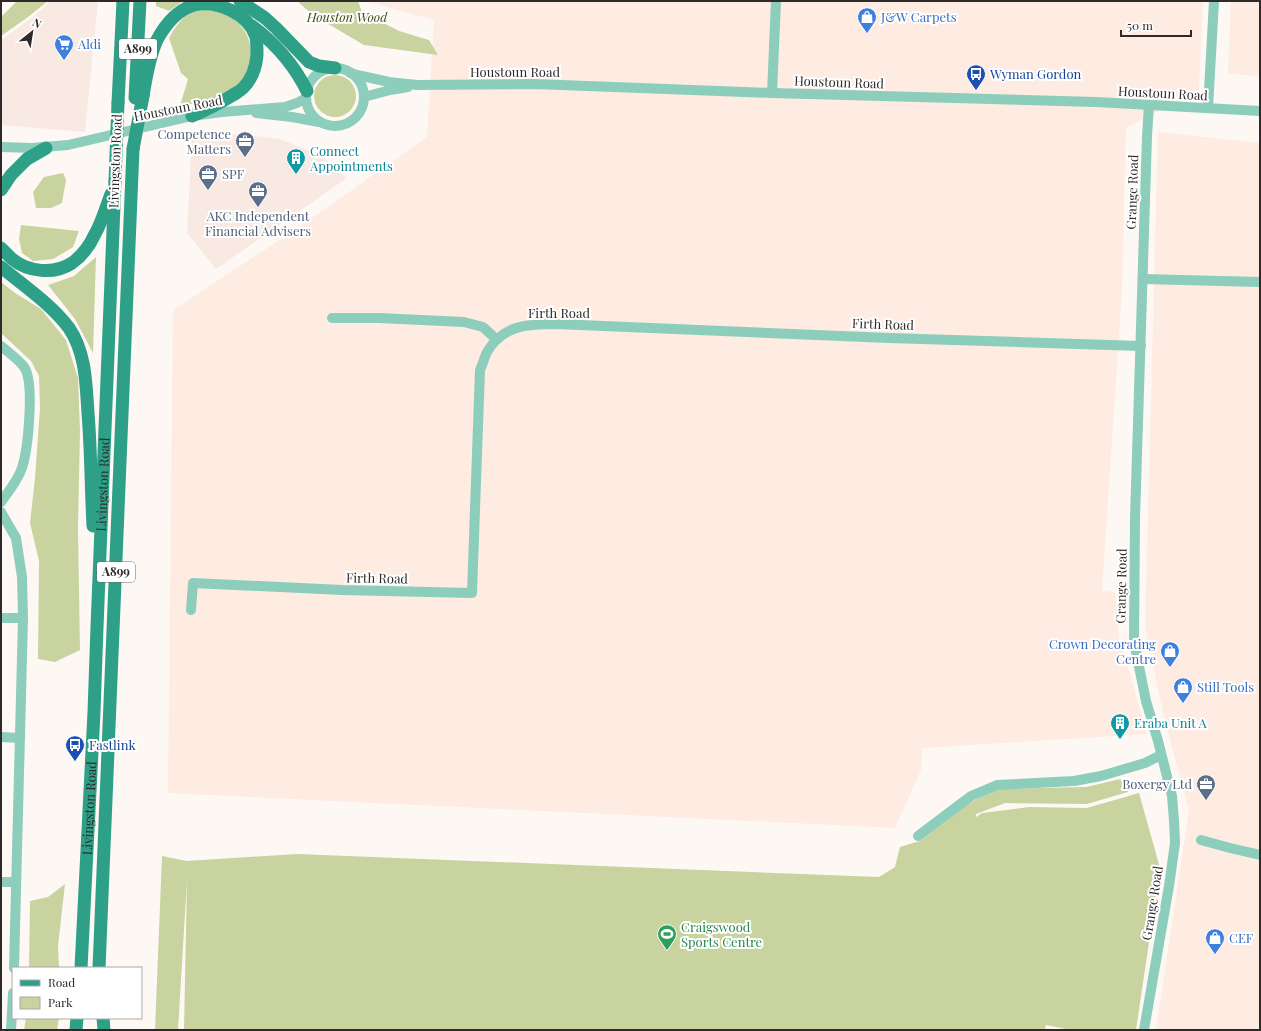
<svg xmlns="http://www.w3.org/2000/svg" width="1261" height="1031" viewBox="0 0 1261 1031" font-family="'Playfair Display',serif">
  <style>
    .built { fill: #f9e9e3 }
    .industrial { fill: #feebe2 }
    .green { fill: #c8d3a0 }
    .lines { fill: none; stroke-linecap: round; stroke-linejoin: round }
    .minor { stroke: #8dcdbb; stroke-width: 10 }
    .major { stroke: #2ea087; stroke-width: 13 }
    .major-bridge { stroke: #2ea087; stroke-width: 13 }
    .labels { text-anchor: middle; stroke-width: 4; stroke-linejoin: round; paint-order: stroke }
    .shield { fill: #fff; stroke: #6c6a69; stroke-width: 1 }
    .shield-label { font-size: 12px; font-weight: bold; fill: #2d2a29 }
    .park-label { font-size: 13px; font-style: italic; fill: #424a15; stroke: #fff }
    .shop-label { font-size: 13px; fill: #366cbe; stroke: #fff; text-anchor: start }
    .street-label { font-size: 13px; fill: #2d2a29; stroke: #fff }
    .transit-label { font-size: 13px; fill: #164399; stroke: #fff; text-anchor: start }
    .service-label { font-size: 13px; fill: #4e5e75; stroke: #fff; text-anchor: end }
    .culture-label { font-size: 13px; fill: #0d838f; stroke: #fff; text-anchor: start }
    .leisure-label { font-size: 13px; fill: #27864d; stroke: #fff; text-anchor: start }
  </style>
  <rect width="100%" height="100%" fill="#fef8f5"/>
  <g class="built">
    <polygon points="51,1 98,1 85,132 1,125 1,40 33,17"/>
    <polygon points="240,134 280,139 322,156 347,178 216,269 187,233 192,136"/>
  </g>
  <g class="industrial">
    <polygon points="371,1 1203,1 1199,90 1126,128 1122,290 1102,591 1115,592 1119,637 1147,734 922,748 921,770 895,828 168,793 173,310 295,230 427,137 434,20 376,4"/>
    <polygon points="1231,1 1260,1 1260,77 1228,73"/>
    <polygon points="1158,132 1260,143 1260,1030 1156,1030 1189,810 1164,717 1145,627"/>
  </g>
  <g class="green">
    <polygon points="17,1 48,1 28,17 1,36 1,17"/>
    <polygon points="156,1 183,1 169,11 156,6"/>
    <polygon points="297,1 358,1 362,12 399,31 429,40 438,55 364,45 313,15"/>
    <path d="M 206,9 C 211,10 217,10 221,11 C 229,14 236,19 241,26 C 259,48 252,77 228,92 C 214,100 196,103 180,106 L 188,79 L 181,73 L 169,38 C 174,29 182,16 193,12 C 197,10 202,10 206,9 Z"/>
    <circle cx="335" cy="96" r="21"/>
    <polygon points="63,173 66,180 62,203 51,208 36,208 33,192 44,177"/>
    <polygon points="21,225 79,231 73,247 53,259 33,261 22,253 19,239"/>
    <polygon points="96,257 93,353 75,319 48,285 74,276"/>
    <polygon points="1,282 15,293 41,309 66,340 78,378 80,431 78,528 80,650 55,662 38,659 39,561 30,523 35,478 40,408 39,376 31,361 1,333"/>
    <polygon points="1125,778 1128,792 1087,804 1005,803 976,814 976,817 982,813 1029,807 1087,808 1139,793 1160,868 1136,1030 1071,1030 1046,1025 1045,1030 184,1030 187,880 178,1030 155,1030 162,856 187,861 297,854 879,877 895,867 900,847 920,841 969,803 997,789 1086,787"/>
    <polygon points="65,884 58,946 59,968 29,968 30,901 48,897"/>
    <polygon points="26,1018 59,1018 57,1030 24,1030"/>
  </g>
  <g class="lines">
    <g class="minor">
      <circle cx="335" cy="97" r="29"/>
      <polyline points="350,73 362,76 389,82 417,85 535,84 772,93 1096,102 1260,111"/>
      <polyline points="772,93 776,1"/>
      <polyline points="364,97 390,90 408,87"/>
      <polyline points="1208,108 1214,1"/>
      <polyline points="256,113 292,117 319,122"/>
      <polyline points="1,147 32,148 68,145 192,116 222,112 285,107 297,103 306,98"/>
      <polyline points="1143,279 1260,282"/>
      <polyline points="332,318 379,318 464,322 483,327 496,339"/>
      <path d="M 1,346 C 8,352 19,360 24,367 C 35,382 28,449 22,468 C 18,480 9,491 1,502"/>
      <polyline points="1,512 16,538 22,577 23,618 14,968"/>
      <path d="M 191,610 L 193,583 L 342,590 L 472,593 L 480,370 C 483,364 484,358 487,352 C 503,325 527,324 556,324 L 889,338 L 1141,346"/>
      <polyline points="1,618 23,618"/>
      <polyline points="1,737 20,738"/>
      <polyline points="918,836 971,796 997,785 1074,781 1101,776 1145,763 1161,755"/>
      <polyline points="1201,840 1230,848 1260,855"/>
      <polyline points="1,882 16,882"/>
      <polyline points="11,1030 13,993"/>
      <polyline points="1144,1030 1169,886 1175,843 1174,821 1172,796 1158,741 1146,701 1134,642 1135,518 1147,136 1149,105"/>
    </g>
    <g class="major">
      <polyline points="240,1 265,18 276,28 309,62 319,66 335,68"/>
      <path d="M 252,26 C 275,43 294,65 307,91"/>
      <path d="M 143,96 C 146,78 149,57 157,40 C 165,25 177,10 194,5 C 217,0 248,13 256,37 C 257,42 257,49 257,55 C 256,68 252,79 243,88 C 240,91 236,93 233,95 C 220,103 206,110 192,116"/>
      <polyline points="135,98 140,1"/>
      <polyline points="118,103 123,1"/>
      <polyline points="1,190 11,175 27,159 46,148"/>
      <path d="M 1,248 C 4,251 8,255 12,259 C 28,272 54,275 72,263 C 82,256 90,245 95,234 C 102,222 106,207 111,194"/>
      <path d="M 1,267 C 24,286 51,304 69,328 C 86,353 86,384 88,413 C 91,450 91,488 93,526"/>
      <path id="s1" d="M 81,968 L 94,712 L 97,627 L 115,181"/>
      <polyline points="99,968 133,149"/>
      <polyline points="103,1018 104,1030"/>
      <polyline points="76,1030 77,1018"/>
    </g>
    <g class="major-bridge">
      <polyline points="133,149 143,96"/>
      <polyline points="115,181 118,103"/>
    </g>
  </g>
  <defs>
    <symbol id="shop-pin" viewBox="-11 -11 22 30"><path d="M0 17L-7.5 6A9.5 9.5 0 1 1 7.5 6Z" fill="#3f7fe0" stroke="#fff"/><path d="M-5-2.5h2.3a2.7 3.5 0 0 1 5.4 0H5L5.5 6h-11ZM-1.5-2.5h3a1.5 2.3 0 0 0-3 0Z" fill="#fff"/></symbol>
    <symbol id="supermarket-pin" viewBox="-11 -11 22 30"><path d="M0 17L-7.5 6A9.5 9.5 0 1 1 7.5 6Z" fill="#3f7fe0" stroke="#fff"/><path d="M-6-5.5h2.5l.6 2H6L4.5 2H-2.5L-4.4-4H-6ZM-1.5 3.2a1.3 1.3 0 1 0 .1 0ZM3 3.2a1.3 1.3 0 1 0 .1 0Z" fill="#fff"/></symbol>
    <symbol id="bus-pin" viewBox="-11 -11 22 30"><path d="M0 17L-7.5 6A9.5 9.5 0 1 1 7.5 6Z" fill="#1a4fb4" stroke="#fff"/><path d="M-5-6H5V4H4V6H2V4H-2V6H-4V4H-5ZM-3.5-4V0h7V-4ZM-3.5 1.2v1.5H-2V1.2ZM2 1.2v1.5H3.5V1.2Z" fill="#fff"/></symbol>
    <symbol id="office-pin" viewBox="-11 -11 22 30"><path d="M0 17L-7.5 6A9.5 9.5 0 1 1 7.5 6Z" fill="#5c6f8a" stroke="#fff"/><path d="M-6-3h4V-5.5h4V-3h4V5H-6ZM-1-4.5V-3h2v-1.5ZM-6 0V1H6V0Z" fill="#fff"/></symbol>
    <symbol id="building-pin" viewBox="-11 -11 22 30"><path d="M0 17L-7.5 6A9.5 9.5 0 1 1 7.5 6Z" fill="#0f9aa8" stroke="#fff"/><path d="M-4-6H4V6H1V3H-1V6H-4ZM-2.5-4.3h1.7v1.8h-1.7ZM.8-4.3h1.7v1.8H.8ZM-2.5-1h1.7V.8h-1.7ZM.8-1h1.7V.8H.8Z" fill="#fff"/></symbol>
    <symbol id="stadium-pin" viewBox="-11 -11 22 30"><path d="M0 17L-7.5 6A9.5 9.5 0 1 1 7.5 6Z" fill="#2e9e5b" stroke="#fff"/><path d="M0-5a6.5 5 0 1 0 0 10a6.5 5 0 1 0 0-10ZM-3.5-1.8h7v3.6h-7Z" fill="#fff"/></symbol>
  </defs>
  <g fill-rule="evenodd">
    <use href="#shop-pin" x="856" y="6" width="22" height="30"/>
    <use href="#supermarket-pin" x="53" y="33" width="22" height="30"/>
    <use href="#bus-pin" x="965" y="63" width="22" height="30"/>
    <use href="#office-pin" x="234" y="130" width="22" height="30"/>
    <use href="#building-pin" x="285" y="147" width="22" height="30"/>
    <use href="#office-pin" x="197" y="163" width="22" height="30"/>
    <use href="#office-pin" x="247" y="180" width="22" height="30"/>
    <use href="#shop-pin" x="1159" y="640" width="22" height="30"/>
    <use href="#shop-pin" x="1172" y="676" width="22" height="30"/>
    <use href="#building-pin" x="1109" y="712" width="22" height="30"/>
    <use href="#bus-pin" x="64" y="734" width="22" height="30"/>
    <use href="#office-pin" x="1195" y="773" width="22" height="30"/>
    <use href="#stadium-pin" x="656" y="923" width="22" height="30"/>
    <use href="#shop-pin" x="1204" y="927" width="22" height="30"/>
  </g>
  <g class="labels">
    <g class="shield">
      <rect x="119" y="39" width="38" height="20" rx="3"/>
      <rect x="97" y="562" width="38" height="20" rx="3"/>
    </g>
    <g class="shield-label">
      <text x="138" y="53">A899</text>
      <text x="116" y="576">A899</text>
    </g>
    <g class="park-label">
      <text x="347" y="22">Houston Wood</text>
    </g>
    <g class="shop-label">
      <text x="881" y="22">J&amp;W Carpets</text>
      <text x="78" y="49">Aldi</text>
      <text x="1156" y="649" text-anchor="end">Crown Decorating<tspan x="1156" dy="15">Centre</tspan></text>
      <text x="1197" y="692">Still Tools</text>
      <text x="1229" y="943">CEF</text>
    </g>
    <g class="street-label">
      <text x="515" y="77">Houstoun Road</text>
      <text transform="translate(839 82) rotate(2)" y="5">Houstoun Road</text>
      <text transform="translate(1163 93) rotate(3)" y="5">Houstoun Road</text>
      <text transform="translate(178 108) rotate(-11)" y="5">Houstoun Road</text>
      <text transform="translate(115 161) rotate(-88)" y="5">Livingston Road</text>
      <text transform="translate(1132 192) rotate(-88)" y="5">Grange Road</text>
      <text x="559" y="318">Firth Road</text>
      <text transform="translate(883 324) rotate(2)" y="5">Firth Road</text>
      <text dy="5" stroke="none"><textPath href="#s1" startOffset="484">Livingston Road</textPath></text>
      <text transform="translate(377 578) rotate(1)" y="5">Firth Road</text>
      <text transform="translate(1121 586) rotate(-89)" y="5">Grange Road</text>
      <text dy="5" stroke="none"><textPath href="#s1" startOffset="160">Livingston Road</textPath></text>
      <text transform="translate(1152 903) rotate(-81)" y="5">Grange Road</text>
    </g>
    <g class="transit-label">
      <text x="990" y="79">Wyman Gordon</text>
      <text x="89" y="750">Fastlink</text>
    </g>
    <g class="service-label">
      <text x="231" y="139">Competence<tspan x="231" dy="15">Matters</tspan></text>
      <text x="222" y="179" text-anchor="start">SPF</text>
      <text x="258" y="221" text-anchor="middle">AKC Independent<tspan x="258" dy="15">Financial Advisers</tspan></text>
      <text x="1192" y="789">Boxergy Ltd</text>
    </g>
    <g class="culture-label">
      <text x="310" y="156">Connect<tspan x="310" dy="15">Appointments</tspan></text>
      <text x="1134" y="728">Eraba Unit A</text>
    </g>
    <g class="leisure-label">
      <text x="681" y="932">Craigswood<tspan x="681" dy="15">Sports Centre</tspan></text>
    </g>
  </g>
  <rect width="1261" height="1031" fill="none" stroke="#2d2a29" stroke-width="4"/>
  <rect x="12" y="967" width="130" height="52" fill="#ffffff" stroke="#abaaa9"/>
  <rect x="20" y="980" width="20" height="6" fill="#2ea087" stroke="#abaaa9"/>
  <text x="48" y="987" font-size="12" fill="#2d2a29">Road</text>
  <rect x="20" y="997" width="20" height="12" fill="#c8d3a0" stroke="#abaaa9"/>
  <text x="48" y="1007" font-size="12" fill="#2d2a29">Park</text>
  <g transform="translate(32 32) rotate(30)" stroke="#ffffff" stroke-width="3" paint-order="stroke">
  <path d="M0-3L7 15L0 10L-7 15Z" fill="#2d2a29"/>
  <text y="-6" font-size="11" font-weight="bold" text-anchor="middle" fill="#2d2a29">N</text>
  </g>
  <path d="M1121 30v6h70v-6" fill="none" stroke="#2d2a29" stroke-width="2"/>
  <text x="1127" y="30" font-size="12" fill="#2d2a29" stroke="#ffffff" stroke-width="3" paint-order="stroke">50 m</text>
</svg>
